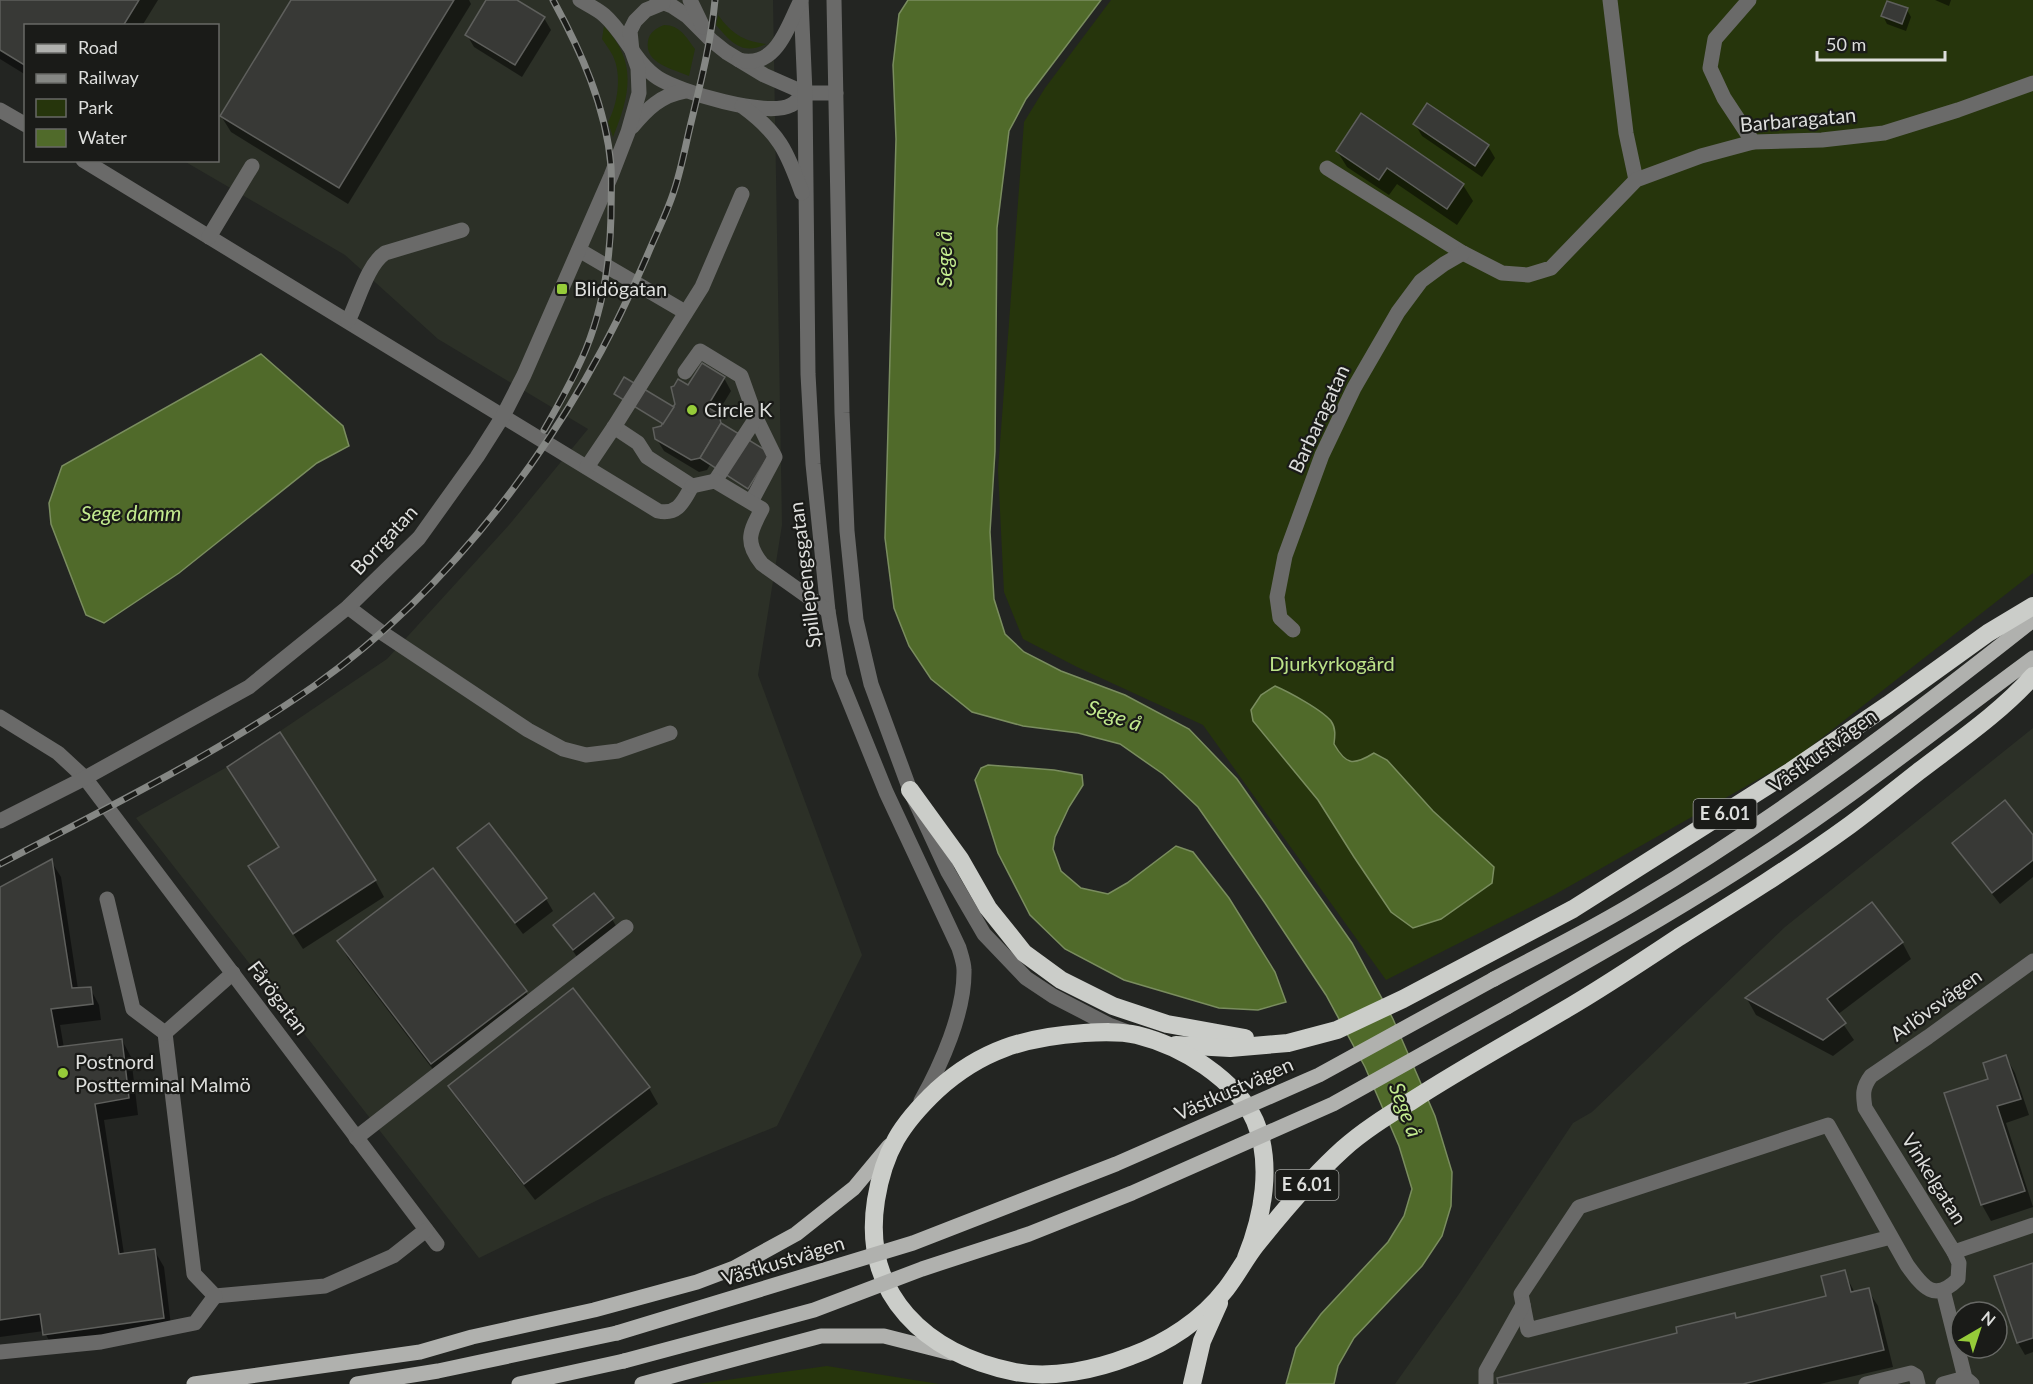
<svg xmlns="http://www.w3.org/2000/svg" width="2033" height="1384" viewBox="0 0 2033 1384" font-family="Lato,sans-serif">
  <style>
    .built { fill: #2c3027; fill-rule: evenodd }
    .green { fill: #26350c }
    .water { fill: #506a2a; stroke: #7a8d5f; stroke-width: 1.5 }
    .shadow { fill: #0007 }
    .building { fill: #383936; stroke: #5e5f5c; stroke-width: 1.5 }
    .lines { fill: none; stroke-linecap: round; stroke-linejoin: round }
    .minor { stroke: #6a6a69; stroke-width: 15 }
    .major { stroke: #b0b1ae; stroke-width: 15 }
    .highway { stroke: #cbcdc9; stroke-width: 18 }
    .rail-casing { stroke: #858784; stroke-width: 7 }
    .rail { stroke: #1a1b18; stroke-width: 4.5; stroke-dasharray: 14; stroke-linecap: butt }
    .major-bridge { stroke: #b0b1ae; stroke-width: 15 }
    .poi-dot { fill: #96cc39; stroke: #1a1b18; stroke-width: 2 }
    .labels { text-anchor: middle; stroke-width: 4.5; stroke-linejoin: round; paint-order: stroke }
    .shield { fill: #1a1b18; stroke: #a2a4a1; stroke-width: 1.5 }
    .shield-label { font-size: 18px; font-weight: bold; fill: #dddedc }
    .street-label { font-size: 20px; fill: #dddedc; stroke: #1a1b18 }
    .poi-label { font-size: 20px; fill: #dddedc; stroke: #1a1b18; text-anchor: start }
    .park-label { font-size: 20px; fill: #bbe287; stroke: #1a1b18 }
    .water-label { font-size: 21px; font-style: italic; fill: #c3eb8f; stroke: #1a1b18 }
  </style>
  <rect width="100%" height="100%" fill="#232522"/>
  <g class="built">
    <polygon points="0,0 773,0 782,525 758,675 862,955 777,1126 602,1198 479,1258 136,818 227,767 387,659 509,525 588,429 438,339 345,255 184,161 218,160 218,26 26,26"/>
    <path d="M 2033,728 L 2033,1384 L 1395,1384 L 1459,1294 L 1573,1123 L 1592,1112 L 1785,927 ZM 1961,1312 L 1997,1312 L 1997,1348 L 1961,1348 Z"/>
  </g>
  <g class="green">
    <polygon points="1111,0 2033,0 2033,573 1796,758 1554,895 1386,980 1203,725 1077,667 1023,639 1004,592 998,470 1024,122 1045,88"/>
    <path d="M 718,15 C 732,34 743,41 766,44 C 742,56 731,42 716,25 Z"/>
    <path d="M 664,25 C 680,25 686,37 695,49 L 689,76 C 674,69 644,64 648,41 C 649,33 656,28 664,25 Z"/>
    <path d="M 604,26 C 638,62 630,95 613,137 L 608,122 C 618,104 622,75 613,56 C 610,50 606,45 602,39 Z"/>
    <polygon points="827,1366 939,1384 698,1384"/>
  </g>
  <g class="water">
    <polygon points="908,0 1101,0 1026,99 1009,131 997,228 995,451 990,532 994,599 1005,634 1024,652 1061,671 1125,695 1189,729 1237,779 1352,943 1393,1019 1435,1116 1452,1172 1451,1206 1442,1236 1422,1266 1354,1338 1338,1366 1334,1384 1286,1384 1296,1348 1321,1314 1388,1242 1404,1216 1412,1189 1399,1146 1365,1067 1326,995 1265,903 1198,807 1163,774 1120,744 1078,733 1023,726 972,712 931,679 909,646 894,608 885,538 896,139 893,65 899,14"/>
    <polygon points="261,354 343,426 349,446 317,463 179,573 104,623 86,615 51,524 49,503 62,466"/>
    <path d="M 1275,686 C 1289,692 1322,710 1331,721 C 1336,728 1335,736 1334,744 C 1346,765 1353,766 1374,753 L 1387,760 L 1433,811 L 1494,867 L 1492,883 L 1441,919 L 1413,928 L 1391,912 L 1354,857 L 1318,800 L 1253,721 L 1251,710 L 1261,695 Z"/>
    <polygon points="988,765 1054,770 1082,775 1083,785 1069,807 1055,837 1053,849 1061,871 1081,888 1108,894 1127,883 1176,846 1193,852 1229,898 1275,972 1286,1002 1258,1010 1219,1008 1124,980 1065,949 1030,915 998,853 975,780 981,768"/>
  </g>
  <g class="shadow">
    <polygon points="0,0 158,0 142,26 26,26 26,75 0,59"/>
    <polygon points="292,0 469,0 471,4 348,204 231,132 221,116"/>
    <polygon points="488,0 514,0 544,18 551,30 522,77 474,47 467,35"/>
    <polygon points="1935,0 1951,0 1949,6"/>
    <polygon points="1907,10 1911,17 1906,31 1887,24 1883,16"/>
    <polygon points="1415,124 1488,146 1495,158 1482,177 1422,136"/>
    <polygon points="1337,151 1463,185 1473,201 1457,225 1397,184 1389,195 1347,167"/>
    <polygon points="703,365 724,378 731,391 717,414 724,426 769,454 750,491 710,465 707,470 699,472 664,451 656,438 664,425 618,397 616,394 674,409"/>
    <polygon points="488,825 546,899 553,911 523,934 466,860 459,848"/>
    <polygon points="2033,838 2033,877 2000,904 1961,855 1954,843"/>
    <polygon points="51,861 61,877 78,989 90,988 99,1005 101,1020 60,1025 64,1048 122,1040 131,1057 138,1115 104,1120 124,1254 154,1250 164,1267 172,1334 54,1350 44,1331 0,1337 0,888"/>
    <polygon points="433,870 526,992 535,1008 441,1080 348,958 339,942"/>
    <polygon points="375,880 384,897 303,949 260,883"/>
    <polygon points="612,919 619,931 580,961 555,926"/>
    <polygon points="1902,942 1911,959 1837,1015 1854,1040 1833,1056 1756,1015 1747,999"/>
    <polygon points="2006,1057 2015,1073 2029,1115 2006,1123 2033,1207 1991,1221 1982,1205 1946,1094 1990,1080"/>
    <polygon points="450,1086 649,1088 658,1104 535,1200 459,1102"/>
    <polygon points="2033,1264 2033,1352 2025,1355 2018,1343 1996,1277"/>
    <polygon points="1844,1272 1855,1293 1868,1290 1878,1306 1893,1367 1820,1384 1499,1384 1737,1320 1828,1298"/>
  </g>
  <g class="building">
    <polygon points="0,0 139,0 123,26 26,26 26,66 0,50"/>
    <polygon points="291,0 454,0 339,188 220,116"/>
    <polygon points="486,0 517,0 545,17 515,65 465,35"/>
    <polygon points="1887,1 1908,8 1902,24 1881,16"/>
    <polygon points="1427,103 1489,145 1475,166 1413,124"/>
    <polygon points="1361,113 1464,184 1447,209 1387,168 1379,180 1336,151"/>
    <polygon points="702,363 725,377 707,407 719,414 721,423 700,458 691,460 655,439 653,428 661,426 675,404 671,387 674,386 678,379 688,385"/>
    <polygon points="624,377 674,407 663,424 614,394"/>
    <polygon points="721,423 770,453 748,489 700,458"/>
    <polygon points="280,732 376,880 293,934 248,866 279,847 227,767"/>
    <polygon points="2005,800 2033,835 2033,860 1992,893 1952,843"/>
    <polygon points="489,823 547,898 515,923 457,848"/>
    <polygon points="52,859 72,988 91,987 93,1004 51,1009 58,1047 122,1039 129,1098 95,1104 119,1254 155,1249 164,1318 43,1335 40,1314 0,1320 0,887"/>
    <polygon points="433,868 527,991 431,1064 337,941"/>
    <polygon points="594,893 614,918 573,950 553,925"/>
    <polygon points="1872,902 1903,942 1827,999 1846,1023 1823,1040 1745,998"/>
    <polygon points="573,988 650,1087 524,1184 448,1086"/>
    <polygon points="2006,1055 2021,1099 1997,1106 2025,1191 1981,1205 1944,1093 1988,1079 1983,1063"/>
    <polygon points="2033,1263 2033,1338 2017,1343 1994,1276"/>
    <polygon points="1845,1270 1851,1292 1869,1288 1884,1350 1743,1384 1498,1384 1497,1378 1677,1333 1676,1327 1735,1313 1736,1318 1826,1296 1821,1276"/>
  </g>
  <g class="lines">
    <g class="minor">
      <path d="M 580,0 C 588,5 597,9 604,15 C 625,33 634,62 658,78 C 680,92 767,118 791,105 C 796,103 800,97 805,93"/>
      <polyline points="657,0 672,6 687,16 711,40 726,52 764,75 805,93 836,93"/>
      <polyline points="690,0 703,27"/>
      <path d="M 801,0 L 805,93 L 808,374 L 813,464 L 828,611 L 839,676 L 886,792 L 959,948 C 961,955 964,963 964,970 C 965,1012 941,1065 921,1101"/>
      <polyline points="834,0 842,413 847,531 856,620 871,684 910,790 948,872 984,934 1026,978 1053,996 1109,1025 1125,1031"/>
      <polyline points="1610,0 1626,133 1636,180"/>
      <polyline points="1749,0 1715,39 1710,68 1724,98 1753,142"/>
      <path d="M 739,60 C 777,69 787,27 801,0"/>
      <path d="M 742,106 C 779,133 787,151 802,193"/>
      <polyline points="0,110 26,125"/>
      <path d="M 632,127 C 647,109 661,95 685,91"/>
      <path d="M 83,160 L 658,511 C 678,515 683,502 692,486 L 647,457 L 638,443 L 614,427"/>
      <polyline points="1327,168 1463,253 1502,273 1528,275 1551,268 1636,180 1701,156 1753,142 1822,140 1884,133 1958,110 2033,83"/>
      <polyline points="209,237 252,166"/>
      <polyline points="579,250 685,312"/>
      <path d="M 348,321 C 358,302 367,265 385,253 L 462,230"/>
      <polyline points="685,372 700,351 741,376 756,418 775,457 751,502"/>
      <polyline points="587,467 614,427 702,287 742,194"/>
      <polyline points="715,481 756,418"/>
      <path d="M 692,486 L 715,481 L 762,509 C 750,531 744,542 762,564 L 828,611"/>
      <polyline points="348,607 381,632 528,730 563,749 586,755 618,751 670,733"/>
      <polyline points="1293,630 1280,618 1277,597 1285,556 1322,455 1354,388 1398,312 1421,281 1444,264 1463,253"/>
      <polyline points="0,717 58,753 85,778 437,1244"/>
      <polyline points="0,821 85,778 249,687 348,607 419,538 477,457 503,416 524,375 611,176 628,132 639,93 638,68 632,51 630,31 635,21 646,10 663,3"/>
      <polyline points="107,899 133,1009 165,1033 194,1274 215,1296 325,1286 393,1256 426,1230"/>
      <path d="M 2033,961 L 1928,1037 L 1871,1076 C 1862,1088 1863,1095 1865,1108 L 1954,1252 L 2033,1225"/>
      <polyline points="165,1033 233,973"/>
      <polyline points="356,1138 626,927"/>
      <path d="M 1891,1237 L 1528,1330 L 1521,1294 L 1579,1207 L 1828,1125 L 1907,1265 C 1923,1287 1934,1303 1958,1279 L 1959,1263 L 1954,1252"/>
      <polyline points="1943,1290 1965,1378 1972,1384"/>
      <polyline points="0,1352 101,1342 195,1323 215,1296"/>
      <polyline points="1486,1384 1486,1371 1523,1305"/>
      <polyline points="1866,1384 1911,1373 1916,1376 1918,1384"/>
      <polyline points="1943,1384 1965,1378"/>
    </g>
    <g class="major">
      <path d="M 1494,979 C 1543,953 1594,928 1641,899 C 1778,817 1908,719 2033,620"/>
      <path d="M 1507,1007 C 1592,958 1679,910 1761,856 C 1855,795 1943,724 2033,658"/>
      <polyline points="194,1384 420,1352 472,1337 594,1310 697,1282 734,1268 796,1234 854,1188 889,1146"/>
      <polyline points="357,1384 438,1371 617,1333"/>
      <polyline points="519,1384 624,1361"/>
      <polyline points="642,1384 821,1336 884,1336 951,1353"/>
    </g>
    <g class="highway">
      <polyline points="910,790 960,859 988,908 1024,953 1061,980 1113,1006 1167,1024 1245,1038"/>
      <polyline points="1176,1045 1230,1048 1288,1043 1337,1030 1403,999 1573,909 1791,771 1888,705 1988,633 2033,606"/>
      <path d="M 1246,1258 C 1263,1216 1273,1164 1255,1121 C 1245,1099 1225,1080 1205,1066 C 1185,1052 1161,1041 1137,1035 C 1120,1031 1101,1032 1084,1033 C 1025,1037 981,1050 937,1090 C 901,1124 884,1151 876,1200 C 861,1295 926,1354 1015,1372 C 1052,1379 1095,1370 1131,1356 C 1167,1343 1202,1320 1226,1289 C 1237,1275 1245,1259 1256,1245 C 1283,1211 1311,1178 1343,1149 C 1364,1130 1389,1115 1413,1100 C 1461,1069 1512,1041 1561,1012 C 1601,989 1640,963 1679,937 C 1737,901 1795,865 1850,825 C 1873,808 1895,790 1918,772 C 1957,742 2000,713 2033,676"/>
      <polyline points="1192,1384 1202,1341 1219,1303"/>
    </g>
    <defs>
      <g id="rail">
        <path d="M 544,430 C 559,404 574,378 586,349 C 603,307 610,262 611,216 C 611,200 612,183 611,166 C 606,107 581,51 553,0"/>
        <path d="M 0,864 C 107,808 215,755 314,686 C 462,581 576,422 647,256 C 656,234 667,213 674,191 C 681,170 685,148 690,127 C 700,85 711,43 715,0"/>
      </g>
    </defs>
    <use href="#rail" class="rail-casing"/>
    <use href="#rail" class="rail"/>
    <g class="major-bridge">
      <polyline points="617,1333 913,1243 1116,1164 1319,1075 1494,979"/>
      <polyline points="624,1361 814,1310 922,1269 1029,1234 1132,1193 1333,1104 1507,1007"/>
    </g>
  </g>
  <g class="poi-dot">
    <rect x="556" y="283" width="12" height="12" rx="3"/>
    <circle cx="692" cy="410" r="6"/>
    <circle cx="63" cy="1073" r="6"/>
  </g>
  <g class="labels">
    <g class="shield">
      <rect x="1693.5" y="799" width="63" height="30" rx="4.5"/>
      <rect x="1275.5" y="1170" width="63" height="30" rx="4.5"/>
    </g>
    <g class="shield-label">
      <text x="1725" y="820">E 6.01</text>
      <text x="1307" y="1191">E 6.01</text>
    </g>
    <g class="street-label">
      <text transform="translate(1798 120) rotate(-5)" y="7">Barbaragatan</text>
      <text transform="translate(1319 419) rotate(-65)" y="7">Barbaragatan</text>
      <text transform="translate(384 540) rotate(-47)" y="7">Borrgatan</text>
      <text transform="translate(805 575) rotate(-97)" y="7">Spillepengsgatan</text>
      <text transform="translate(1823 751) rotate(-36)" y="7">Västkustvägen</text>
      <text transform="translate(278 998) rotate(53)" y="7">Fårögatan</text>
      <text transform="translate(1936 1005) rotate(-36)" y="7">Arlövsvägen</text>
      <text transform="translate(1234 1089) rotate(-24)" y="7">Västkustvägen</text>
      <text transform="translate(1934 1179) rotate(58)" y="7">Vinkelgatan</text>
      <text transform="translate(783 1261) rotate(-17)" y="7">Västkustvägen</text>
    </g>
    <g class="poi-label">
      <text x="574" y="296">Blidögatan</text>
      <text x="704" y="417">Circle K</text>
      <text x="75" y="1069">Postnord<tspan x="75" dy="23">Postterminal Malmö</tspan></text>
    </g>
    <g class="park-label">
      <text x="1332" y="671">Djurkyrkogård</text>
    </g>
    <g class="water-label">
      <text transform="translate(945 259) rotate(-90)" y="7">Sege å</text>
      <text x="131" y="521">Sege damm</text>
      <text transform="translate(1114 716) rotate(19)" y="7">Sege å</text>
      <text transform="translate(1405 1110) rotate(69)" y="7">Sege å</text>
    </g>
  </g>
  <rect x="24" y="24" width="195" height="138" fill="#1a1b18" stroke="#686966" stroke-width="1.5"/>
  <rect x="36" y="44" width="30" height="9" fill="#b0b1ae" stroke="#686966" stroke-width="1.5"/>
  <text x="78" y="54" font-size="18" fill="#dddedc">Road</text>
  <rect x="36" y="74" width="30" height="9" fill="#858784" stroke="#686966" stroke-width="1.5"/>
  <text x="78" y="84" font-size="18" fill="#dddedc">Railway</text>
  <rect x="36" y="99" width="30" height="18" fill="#26350c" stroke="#686966" stroke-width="1.5"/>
  <text x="78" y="114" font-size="18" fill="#dddedc">Park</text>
  <rect x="36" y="129" width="30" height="18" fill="#506a2a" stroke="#686966" stroke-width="1.5"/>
  <text x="78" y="144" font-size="18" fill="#dddedc">Water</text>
  <g transform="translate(1979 1330) rotate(39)"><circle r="28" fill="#1a1b18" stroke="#686966" stroke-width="1.5"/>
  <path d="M0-4.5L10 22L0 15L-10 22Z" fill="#96cc39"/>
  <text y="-9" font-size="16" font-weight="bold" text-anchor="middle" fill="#dddedc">N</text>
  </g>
  <path d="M1817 51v9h128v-9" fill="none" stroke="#dddedc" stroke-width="3"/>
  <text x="1826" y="51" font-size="18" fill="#dddedc" stroke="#1a1b18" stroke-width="4.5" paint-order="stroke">50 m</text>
</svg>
